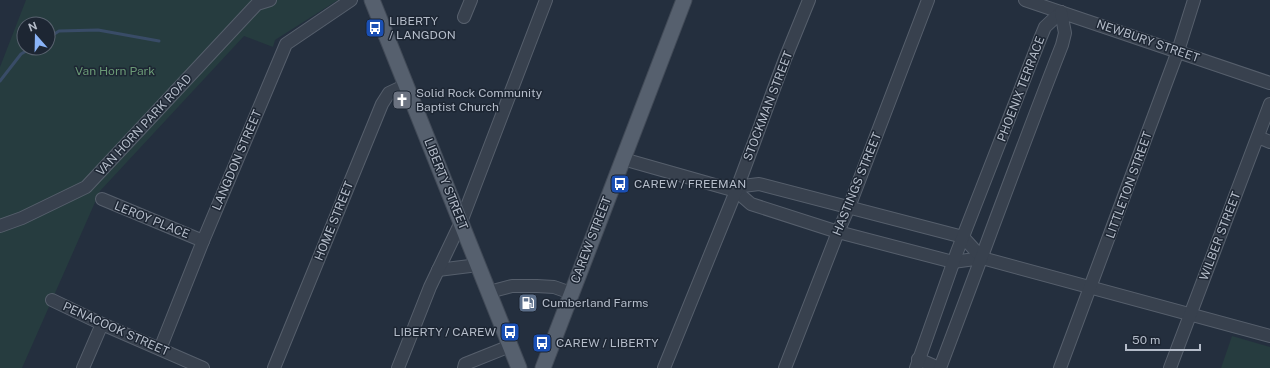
<svg xmlns="http://www.w3.org/2000/svg" width="1270" height="368" viewBox="0 0 1270 368" font-family="'Public Sans',sans-serif">
  <style>
    .green { fill: #263c3f; fill-rule: evenodd }
    .lines { fill: none; stroke-linecap: round; stroke-linejoin: round }
    .stream { stroke: #394c67; stroke-width: 3 }
    .minor-casing { stroke: #565f6c; stroke-width: 14 }
    .major-casing { stroke: #414a57; stroke-width: 17 }
    .minor { stroke: #38414e; stroke-width: 12 }
    .major { stroke: #56606e; stroke-width: 15 }
    .labels { text-anchor: middle; stroke-width: 3; stroke-linejoin: round; paint-order: stroke }
    .poi-label { font-size: 12px; fill: #b4bcc9; stroke: #1d2633; text-anchor: start }
    .street-label { font-size: 12px; fill: #b4bcc9; stroke: #1d2633 }
    .park-label { font-size: 12px; fill: #6b9a76; stroke: #1d2633 }
  </style>
  <rect width="100%" height="100%" fill="#242f3e"/>
  <g class="green">
    <path d="M 26,0 L 338,0 L 275,40 L 273,47 L 244,36 L 100,191 L 22,368 L 0,368 L 0,67 ZM 24,24 L 48,24 L 48,48 L 24,48 Z"/>
    <polygon points="1232,336 1270,347 1270,368 1221,368"/>
  </g>
  <g class="lines">
    <g class="stream">
      <polyline points="48,38 59,31 98,30 159,41"/>
      <polyline points="0,81 21,54 31,48"/>
    </g>
    <defs>
      <g id="minor">
        <polyline points="1025,0 1270,83"/>
        <polyline points="464,17 471,0"/>
        <polyline points="1258,137 1270,142"/>
        <polyline points="623,159 736,191 751,204 838,232 953,262 982,258 1270,336"/>
        <polyline points="736,191 743,186 759,184 963,237 982,258"/>
        <polyline points="102,199 203,241"/>
        <polyline points="0,226 22,218 86,187 257,4 270,0"/>
        <polyline points="438,270 478,265"/>
        <polyline points="489,292 512,286 537,286 554,287 571,293"/>
        <polyline points="52,300 102,324 203,368"/>
        <polyline points="160,349 203,241 286,44 351,0"/>
        <polyline points="918,359 939,368"/>
        <polyline points="83,368 102,324"/>
        <polyline points="274,368 382,104 389,93 406,85"/>
        <polyline points="398,368 430,287 461,222 546,0"/>
        <polyline points="464,368 465,364 510,346"/>
        <polyline points="664,368 736,191 785,59 809,0"/>
        <polyline points="785,368 838,232 849,207 928,0"/>
        <polyline points="916,368 957,252 1040,39 1045,27 1061,12"/>
        <path d="M 940,368 C 981,260 1020,152 1062,45 L 1065,33 L 1061,12"/>
        <polyline points="1060,368 1178,51 1194,0"/>
        <polyline points="1170,368 1270,104"/>
      </g>
      <g id="major">
        <polyline points="372,0 519,368"/>
        <polyline points="543,368 684,0"/>
      </g>
    </defs>
    <use href="#minor" class="minor-casing"/>
    <use href="#major" class="major-casing"/>
    <use href="#minor" class="minor"/>
    <use href="#major" class="major"/>
  </g>
  <defs>
    <symbol id="bus-square" viewBox="-11 -11 22 22"><rect x="-9" y="-9" width="18" height="18" rx="4" fill="#1a4fb4" stroke="#1d2633"/><path d="M-5-6H5V4H4V6H2V4H-2V6H-4V4H-5ZM-3.5-4V0h7V-4ZM-3.5 1.2v1.5H-2V1.2ZM2 1.2v1.5H3.5V1.2Z" fill="#fff"/></symbol>
    <symbol id="church-square" viewBox="-11 -11 22 22"><rect x="-9" y="-9" width="18" height="18" rx="4" fill="#6b7280" stroke="#1d2633"/><path d="M-1.2-6h2.4v3.5h3.3v2.4h-3.3V6h-2.4V-.1h-3.3v-2.4h3.3Z" fill="#fff"/></symbol>
    <symbol id="fuel-square" viewBox="-11 -11 22 22"><rect x="-9" y="-9" width="18" height="18" rx="4" fill="#5c6f8a" stroke="#1d2633"/><path d="M-5.5-6h7V0h2V4h1.3V-2.5L3-4.5l.8-.8L6-3V5H2.5V1h-1V6h-7ZM-4.2-4.7v3.2H.2V-4.7Z" fill="#fff"/></symbol>
  </defs>
  <g fill-rule="evenodd">
    <use href="#bus-square" x="364" y="17" width="22" height="22"/>
    <use href="#church-square" x="391" y="89" width="22" height="22"/>
    <use href="#bus-square" x="609" y="173" width="22" height="22"/>
    <use href="#fuel-square" x="517" y="292" width="22" height="22"/>
    <use href="#bus-square" x="499" y="321" width="22" height="22"/>
    <use href="#bus-square" x="531" y="332" width="22" height="22"/>
  </g>
  <g class="labels">
    <g class="poi-label">
      <text x="389" y="25">LIBERTY<tspan x="389" dy="14">/ LANGDON</tspan></text>
      <text x="416" y="97">Solid Rock Community<tspan x="416" dy="14">Baptist Church</tspan></text>
      <text x="634" y="188">CAREW / FREEMAN</text>
      <text x="542" y="307">Cumberland Farms</text>
      <text x="496" y="336" text-anchor="end">LIBERTY / CAREW</text>
      <text x="556" y="347">CAREW / LIBERTY</text>
    </g>
    <g class="street-label">
      <text transform="translate(1148 41) rotate(19)" y="4">NEWBURY STREET</text>
      <text transform="translate(1021 89) rotate(-69)" y="4">PHOENIX TERRACE</text>
      <text transform="translate(768 106) rotate(-69)" y="4">STOCKMAN STREET</text>
      <text transform="translate(144 125) rotate(-47)" y="4">VAN HORN PARK ROAD</text>
      <text transform="translate(237 160) rotate(-67)" y="4">LANGDON STREET</text>
      <text transform="translate(446 184) rotate(68)" y="4">LIBERTY STREET</text>
      <text transform="translate(857 184) rotate(-68)" y="4">HASTINGS STREET</text>
      <text transform="translate(1129 185) rotate(-70)" y="4">LITTLETON STREET</text>
      <text transform="translate(152 220) rotate(22)" y="4">LEROY PLACE</text>
      <text transform="translate(334 221) rotate(-68)" y="4">HOME STREET</text>
      <text transform="translate(1220 236) rotate(-69)" y="4">WILBER STREET</text>
      <text transform="translate(591 240) rotate(-69)" y="4">CAREW STREET</text>
      <text transform="translate(116 329) rotate(24)" y="4">PENACOOK STREET</text>
    </g>
    <g class="park-label">
      <text x="115" y="75">Van Horn Park</text>
    </g>
  </g>
  <g transform="translate(36 36) rotate(340)"><circle r="19" fill="#1d2633" stroke="#59626f"/>
  <path d="M0-3L7 15L0 10L-7 15Z" fill="#8ab4f8"/>
  <text y="-6" font-size="11" font-weight="bold" text-anchor="middle" fill="#b4bcc9">N</text>
  </g>
  <path d="M1126 344v6h74v-6" fill="none" stroke="#b4bcc9" stroke-width="2"/>
  <text x="1132" y="344" font-size="12" fill="#b4bcc9" stroke="#1d2633" stroke-width="3" paint-order="stroke">50 m</text>
</svg>
